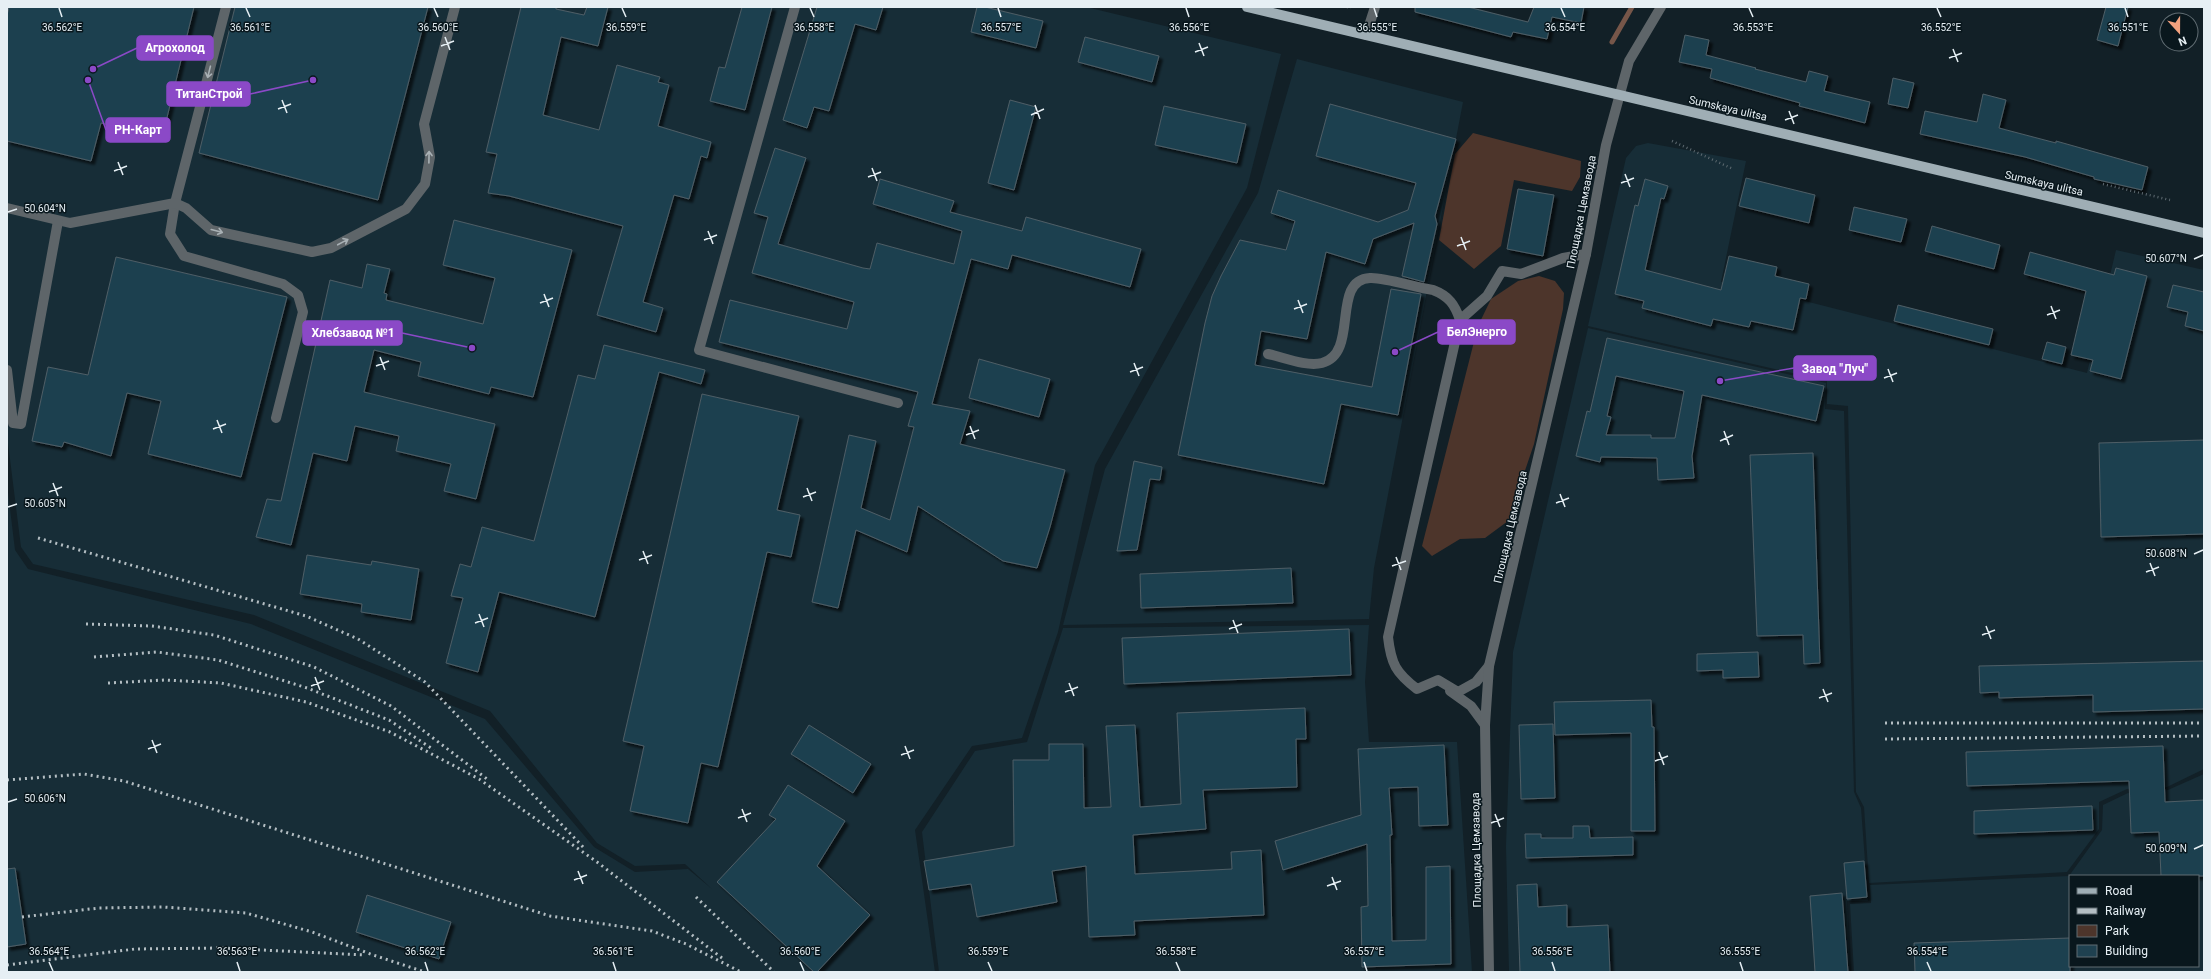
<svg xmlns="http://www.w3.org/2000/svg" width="2211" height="979" viewBox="0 0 2211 979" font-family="Roboto,sans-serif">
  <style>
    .built { fill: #172d37; fill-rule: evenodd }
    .green { fill: #4d352b }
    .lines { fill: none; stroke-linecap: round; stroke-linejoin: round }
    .stream { stroke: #765649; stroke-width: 5 }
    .building { fill: #1f4150; stroke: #4e5e66; fill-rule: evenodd; filter: url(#shadow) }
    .path { stroke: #5e6a71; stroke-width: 2.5; stroke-dasharray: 1 3; stroke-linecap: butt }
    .minor { stroke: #5e6569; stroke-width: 10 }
    .major { stroke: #9faeb5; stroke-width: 10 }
    .rail { stroke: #b4bec3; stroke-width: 3; stroke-dasharray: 2 4; stroke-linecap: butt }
    .oneway { stroke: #a9b1b5 }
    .ticks { fill: none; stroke: #e6eff4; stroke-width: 1.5 }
    .labels { text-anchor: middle; stroke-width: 3; stroke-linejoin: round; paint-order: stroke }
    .street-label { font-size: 11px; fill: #e6eff4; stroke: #09171d }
    .ticks-label { font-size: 10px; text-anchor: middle; fill: #e6eff4; stroke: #09171d; stroke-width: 3; stroke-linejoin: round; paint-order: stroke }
    .leader { fill: none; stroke: #8b49c7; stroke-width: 1.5 }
    .callout-dot { fill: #8b49c7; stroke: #09171d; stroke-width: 1.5 }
    .callout { fill: #8b49c7; stroke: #8b49c7; stroke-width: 1.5 }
    .callout-label { font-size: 12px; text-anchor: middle; font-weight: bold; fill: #fff }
  </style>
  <defs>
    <filter id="shadow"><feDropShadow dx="3.5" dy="3.5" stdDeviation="1" flood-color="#0009"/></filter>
  </defs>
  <rect width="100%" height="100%" fill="#122027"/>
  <g class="built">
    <polygon points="7,7 1086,7 1281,54 1247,188 1095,465 1058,632 1022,738 972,746 915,830 935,972 7,972 7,484 15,550 28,569 251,624 485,719 594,847 635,872 688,869 712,889 685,864 635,866 597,843 490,711 254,615 33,564 21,547 7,435"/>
    <polygon points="1297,59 1463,102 1374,568 1369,619 1063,625 1105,469 1258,193"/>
    <polygon points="1648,143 1746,161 1721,282 1801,300 2087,373 2116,250 2204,270 2204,769 2167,787 2127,789 2099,802 2099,829 2067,872 1869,883 1864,807 1856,792 1848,406 1827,404 1827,381 1588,326 1626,158 1636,146"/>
    <polygon points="1588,328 1826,383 1825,409 1844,411 1854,792 1861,808 1868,901 1847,901 1850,972 1509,972 1506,846 1513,652"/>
    <polygon points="1369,625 1365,682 1369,742 1457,742 1472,972 939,972 922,832 975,751 1027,742 1063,628"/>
    <path d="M 2204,774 L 2204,972 L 1854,972 L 1850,904 L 1871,903 L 1870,885 L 2069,876 L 2102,830 L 2103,805 L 2128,793 L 2168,790 ZM 2070,876 L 2198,876 L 2198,966 L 2070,966 Z"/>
  </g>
  <g class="green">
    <polygon points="1473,133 1581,161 1580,177 1572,191 1514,180 1501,246 1474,269 1439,240 1455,154"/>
    <polygon points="1539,276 1555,281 1564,293 1563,309 1534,444 1508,521 1485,538 1460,539 1432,556 1422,546 1478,326 1491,299 1518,281"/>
  </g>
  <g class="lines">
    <polyline class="stream" points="1612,42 1632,7"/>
  </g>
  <g class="building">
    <polygon points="9,7 194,7 162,138 101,123 91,161 7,141 7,15"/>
    <polygon points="235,7 428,7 378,200 199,153"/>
    <polygon points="521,7 556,7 556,9 584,15 587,7 608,7 598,46 561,37 543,115 599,130 617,65 660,77 658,82 669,85 658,126 711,142 707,158 701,156 689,199 674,195 643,302 663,308 656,332 597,315 623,226 509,196 488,193 497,154 486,152"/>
    <polygon points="742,7 772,7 745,110 710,101 719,67 725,68"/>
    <polygon points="817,7 883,7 876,30 855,24 829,111 814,107 807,128 783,120"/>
    <polygon points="977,7 985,7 1043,21 1036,48 971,32"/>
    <polygon points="1415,7 1468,7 1528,22 1534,7 1584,7 1581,23 1552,17 1547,39 1513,32 1511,37 1415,12"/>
    <polygon points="2106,7 2128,7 2118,46 2097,40"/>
    <polygon points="1685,35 1709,40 1706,55 1756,68 1755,69 1806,82 1809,71 1828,76 1824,91 1870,102 1865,123 1799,106 1800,103 1710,78 1712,69 1679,62"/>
    <polygon points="1085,37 1159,56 1152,82 1078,62"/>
    <polygon points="1893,78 1914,83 1908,108 1888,104"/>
    <polygon points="1983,94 2006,100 1999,128 2056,143 2056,141 2148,167 2142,190 2094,179 2094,177 2025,157 1920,134 1925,111 1977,122"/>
    <polygon points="1010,100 1036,107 1014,190 988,183"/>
    <polygon points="1330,104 1456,139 1435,216 1437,224 1424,282 1402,276 1414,223 1373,239 1365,264 1326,252 1307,339 1261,331 1255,365 1372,387 1391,289 1421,294 1398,415 1341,404 1324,484 1178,455 1205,323 1212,296 1221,276 1240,240 1286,250 1295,221 1271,213 1278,190 1378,222 1408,210 1416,183 1316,156"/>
    <polygon points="1164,106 1246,124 1237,163 1155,145"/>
    <polygon points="775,148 806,158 778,244 863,268 870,269 877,243 954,264 962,231 873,204 880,179 954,201 950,212 1022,231 1026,217 1141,249 1130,287 1012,255 1008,269 971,259 932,404 970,411 960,444 1065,470 1050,527 1037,568 1003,561 918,506 907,552 856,530 838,608 812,602 849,435 876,441 861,508 890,520 914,427 908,426 918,392 719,342 730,300 847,329 854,302 752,273 768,217 754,213"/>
    <polygon points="1746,178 1815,195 1809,223 1739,206"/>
    <polygon points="1645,179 1668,186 1664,199 1661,198 1645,270 1721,290 1729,256 1777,267 1775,276 1809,284 1806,299 1800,298 1793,330 1751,321 1749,327 1713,319 1711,326 1642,308 1644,301 1615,294 1635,205 1638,206"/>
    <polygon points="1518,189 1554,195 1543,256 1507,249"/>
    <polygon points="1854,207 1907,219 1901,242 1849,230"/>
    <polygon points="454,220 572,250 533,397 491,387 489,394 418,376 421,362 374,350 364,392 495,424 476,499 444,491 451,464 396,451 399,436 355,426 347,461 313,453 291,545 256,537 267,499 281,501 330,280 362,288 367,264 390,269 384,293 387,294 386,300 483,324 495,278 443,265"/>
    <polygon points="1932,226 2000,245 1994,269 1925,251"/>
    <polygon points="2030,252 2114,275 2116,268 2147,276 2121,379 2090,371 2093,360 2071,355 2086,291 2024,274"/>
    <polygon points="116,257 287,297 241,477 148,454 161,401 127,393 111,456 64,442 62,447 32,441 48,367 88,375"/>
    <polygon points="2173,285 2204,292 2204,331 2185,326 2188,312 2167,307"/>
    <polygon points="1898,305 1993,329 1989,345 1894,321"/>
    <path d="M 1607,338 L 1824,386 L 1816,421 L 1702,395 L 1692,456 L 1694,478 L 1658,480 L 1657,458 L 1601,457 L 1600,462 L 1576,456 L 1587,411 L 1590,412 ZM 1616,376 L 1684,391 L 1675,438 L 1651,438 L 1651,435 L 1606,435 L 1611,417 L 1607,416 Z"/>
    <polygon points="2047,342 2066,347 2062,364 2042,359"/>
    <polygon points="604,345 705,370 701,384 659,372 595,617 499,592 478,672 446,663 463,598 451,596 460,564 471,567 482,527 534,541 578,375 595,379"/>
    <polygon points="979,359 1050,379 1039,417 969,398"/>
    <polygon points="702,394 799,416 777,510 800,515 791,557 767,552 718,767 701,763 688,823 630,811 644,746 623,741"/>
    <polygon points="2204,440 2204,534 2101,537 2099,443"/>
    <polygon points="1813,453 1820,663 1804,664 1803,635 1757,636 1750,455"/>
    <polygon points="1134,461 1162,467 1160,480 1150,479 1137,550 1117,551"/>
    <polygon points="307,555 371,565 372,561 419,569 411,620 361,612 362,604 300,594"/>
    <polygon points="1291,568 1293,603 1141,608 1140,574"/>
    <polygon points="1349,629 1351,675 1124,684 1122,638"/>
    <polygon points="1758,652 1759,677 1723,678 1723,670 1697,671 1697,654"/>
    <polygon points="2204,661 2204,709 2093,712 2093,695 1999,698 1999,692 1980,693 1979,666"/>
    <polygon points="1651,700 1652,727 1654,727 1655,831 1631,831 1631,733 1555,735 1554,702"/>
    <polygon points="1305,708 1306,739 1296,739 1297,787 1203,790 1206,829 1133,835 1135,874 1232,869 1231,852 1261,850 1264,915 1134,921 1135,935 1089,937 1086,866 1052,871 1057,902 977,917 971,884 929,890 924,861 1014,846 1013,760 1049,760 1049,744 1083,744 1084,808 1111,807 1106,726 1135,725 1140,807 1181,804 1177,713"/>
    <polygon points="1553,724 1555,798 1521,799 1519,725"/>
    <polygon points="809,725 871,764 853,793 791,754"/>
    <polygon points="1444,745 1448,825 1419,826 1418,787 1389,788 1392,835 1390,835 1392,941 1426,940 1426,867 1450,866 1451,964 1362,967 1361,907 1368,906 1367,844 1283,870 1275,841 1361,815 1358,749"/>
    <polygon points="2163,746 2165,802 2204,800 2204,876 2161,876 2159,832 2131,833 2129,781 1967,786 1966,752"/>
    <polygon points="788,785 845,821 817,866 870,915 817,972 814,972 717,882 776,819 769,815"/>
    <polygon points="2092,806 2093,830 1974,834 1974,811"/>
    <polygon points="1573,826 1589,826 1590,838 1633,837 1633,855 1526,858 1525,834 1541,834 1541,838 1573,838"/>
    <polygon points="1864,861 1867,897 1847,899 1844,863"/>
    <polygon points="15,868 26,944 7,947 7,869"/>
    <polygon points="1537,884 1538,907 1567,905 1567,927 1608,925 1610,972 1520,972 1517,885"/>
    <polygon points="1842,893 1848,972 1815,972 1810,896"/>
    <polygon points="367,895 451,922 439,959 356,932"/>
    <polygon points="2070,938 2070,972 1915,972 1914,943"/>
  </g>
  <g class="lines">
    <g class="path">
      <polyline points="1347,7 1351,8"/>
      <polyline points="1672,141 1733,169"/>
      <polyline points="2103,184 2170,200"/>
    </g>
    <g class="minor">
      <polyline points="226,7 175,203 170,234 184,256 283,284 298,295 303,312 276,418"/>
      <polyline points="795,7 699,350 898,403"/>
      <polyline points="1366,35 1375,7"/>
      <polyline points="7,208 70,223 175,203 186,208 211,230 312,252 331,248 406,209 425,184 430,157 424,124 455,7"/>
      <polyline points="1460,320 1487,296 1502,271 1521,274 1563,258 1586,254"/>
      <path d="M 1268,354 C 1283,357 1306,367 1322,363 C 1360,353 1330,280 1370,278 C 1384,277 1417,288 1433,290 C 1449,296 1455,305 1460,320 L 1388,637 C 1391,664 1396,673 1417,689 L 1438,680 L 1458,692 L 1476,682 L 1489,666"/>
      <polyline points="7,370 13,423 21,424 58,221"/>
      <polyline points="1450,691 1471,706 1485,725"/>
      <polyline points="1489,972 1485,725 1489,666 1586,254 1606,145 1629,61 1661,7"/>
    </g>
    <polyline class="major" points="1247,7 2204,233"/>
    <g class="rail">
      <polyline points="38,538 306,616 358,639 425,682 585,849"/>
      <polyline points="86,624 152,626 214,635 314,667 391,706 487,779"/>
      <polyline points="94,657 157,652 218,660 307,688 389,720 434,750"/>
      <polyline points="108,683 165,680 221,683 306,702 390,732 479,779 597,862 722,958"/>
      <polyline points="1885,723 2204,723"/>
      <polyline points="1885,739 2204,736"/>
      <polyline points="7,780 84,774 124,781 550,916 652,931 686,944 741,972"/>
      <polyline points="696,897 774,972"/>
      <polyline points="22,917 99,908 163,907 246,913 312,932 373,955 425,972"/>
      <polyline points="7,965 135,949 221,948 365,955"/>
    </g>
  </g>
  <defs><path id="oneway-shaft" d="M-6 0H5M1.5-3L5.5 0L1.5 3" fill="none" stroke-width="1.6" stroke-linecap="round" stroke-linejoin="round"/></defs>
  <g class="oneway">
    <use href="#oneway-shaft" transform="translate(209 72) rotate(104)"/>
    <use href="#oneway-shaft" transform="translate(429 157) rotate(-89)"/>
    <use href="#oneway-shaft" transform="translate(217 231) rotate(15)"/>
    <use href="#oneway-shaft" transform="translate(343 242) rotate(-28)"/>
  </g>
  <path class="ticks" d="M 59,8 L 62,17M 246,8 L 250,17M 434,8 L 438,17M 622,8 L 626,17M 810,8 L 814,17M 998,8 L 1001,17M 1186,8 L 1189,17M 1374,8 L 1377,17M 1561,8 L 1565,17M 1749,8 L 1753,17M 1937,8 L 1941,17M 2125,8 L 2128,17M 445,37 L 450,50M 1199,43 L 1204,56M 441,46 L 454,41M 1953,49 L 1958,62M 1195,52 L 1208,47M 1949,58 L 1962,53M 282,100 L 287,113M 1035,105 L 1040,119M 278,109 L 291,104M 1789,111 L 1794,124M 1031,115 L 1044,109M 1785,120 L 1798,115M 118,162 L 123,175M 872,168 L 877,181M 114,171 L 127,166M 1625,174 L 1630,187M 868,177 L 881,172M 1621,183 L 1634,178M 8,212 L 17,209M 708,231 L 713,244M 1461,237 L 1466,250M 704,240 L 717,235M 1457,246 L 1470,241M 2194,259 L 2203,255M 544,294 L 549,307M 1298,300 L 1303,313M 540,303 L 553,298M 2051,306 L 2056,319M 1294,309 L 1307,304M 2047,315 L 2060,310M 380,357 L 385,370M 1134,363 L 1139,376M 376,366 L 389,361M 1888,369 L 1893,382M 1130,372 L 1143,367M 1884,378 L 1897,373M 217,420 L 222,433M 970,426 L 975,439M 213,429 L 226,424M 1724,431 L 1729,445M 966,435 L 979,430M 1720,441 L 1733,435M 53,483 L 58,496M 807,488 L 812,501M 49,492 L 62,487M 1560,494 L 1565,507M 803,497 L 816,492M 1556,503 L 1569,498M 8,507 L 17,504M 643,551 L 648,564M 2194,554 L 2203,550M 1396,557 L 1401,570M 639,560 L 652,555M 2150,563 L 2155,576M 1392,566 L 1406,561M 2146,572 L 2159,567M 479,614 L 484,627M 1233,620 L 1238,633M 475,623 L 488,618M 1986,626 L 1991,639M 1229,629 L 1242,624M 1982,635 L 1995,630M 315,677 L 320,690M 1069,683 L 1074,696M 311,686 L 324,681M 1823,689 L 1828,702M 1065,692 L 1078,687M 1819,698 L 1832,693M 152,740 L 157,753M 905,746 L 910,759M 148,749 L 161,744M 1659,752 L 1664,765M 901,755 L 914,750M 1655,761 L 1668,756M 8,802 L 17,799M 742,809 L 747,822M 1495,814 L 1500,827M 738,818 L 751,813M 1491,823 L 1504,818M 2194,849 L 2203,845M 578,871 L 583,884M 1332,877 L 1337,890M 574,880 L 587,875M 1327,886 L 1341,881M 49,962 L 53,971M 237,962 L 240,971M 425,962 L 428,971M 613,962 L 616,971M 800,962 L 804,971M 988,962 L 992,971M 1176,962 L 1180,971M 1364,962 L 1367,971M 1552,962 L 1555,971M 1740,962 L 1743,971M 1927,962 L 1931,971"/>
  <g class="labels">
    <g class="street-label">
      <text transform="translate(1728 108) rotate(13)" y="4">Sumskaya ulitsa</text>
      <text transform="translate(2044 183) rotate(13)" y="4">Sumskaya ulitsa</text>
      <text transform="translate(1581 212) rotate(-79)" y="4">Площадка Цемзавода</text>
      <text transform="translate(1510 527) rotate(-77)" y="4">Площадка Цемзавода</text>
      <text transform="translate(1476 850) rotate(-91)" y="4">Площадка Цемзавода</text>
    </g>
  </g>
  <g class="ticks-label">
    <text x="62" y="31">36.562°E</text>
    <text x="250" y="31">36.561°E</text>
    <text x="438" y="31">36.560°E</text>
    <text x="626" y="31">36.559°E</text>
    <text x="814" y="31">36.558°E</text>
    <text x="1001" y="31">36.557°E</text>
    <text x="1189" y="31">36.556°E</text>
    <text x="1377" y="31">36.555°E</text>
    <text x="1565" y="31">36.554°E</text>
    <text x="1753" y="31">36.553°E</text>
    <text x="1941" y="31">36.552°E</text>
    <text x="2128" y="31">36.551°E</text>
    <text x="45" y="212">50.604°N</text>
    <text x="2166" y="262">50.607°N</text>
    <text x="45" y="507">50.605°N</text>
    <text x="2166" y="557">50.608°N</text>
    <text x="45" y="802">50.606°N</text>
    <text x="2166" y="852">50.609°N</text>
    <text x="49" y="955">36.564°E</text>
    <text x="237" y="955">36.563°E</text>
    <text x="425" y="955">36.562°E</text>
    <text x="613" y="955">36.561°E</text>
    <text x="800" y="955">36.560°E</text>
    <text x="988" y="955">36.559°E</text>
    <text x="1176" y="955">36.558°E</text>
    <text x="1364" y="955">36.557°E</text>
    <text x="1552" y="955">36.556°E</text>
    <text x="1740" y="955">36.555°E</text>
    <text x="1927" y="955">36.554°E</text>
  </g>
  <path class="leader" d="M93 69L137 48M313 80L250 94M88 80L106 130M1395 352L1438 332M472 348L402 333M1720 381L1794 368"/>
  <g class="callout-dot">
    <circle cx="93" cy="69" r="4"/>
    <circle cx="313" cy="80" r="4"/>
    <circle cx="88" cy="80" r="4"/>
    <circle cx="1395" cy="352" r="4"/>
    <circle cx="472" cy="348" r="4"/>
    <circle cx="1720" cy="381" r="4"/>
  </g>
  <g class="callout">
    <rect x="137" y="36" width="76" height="24" rx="4"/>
    <rect x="167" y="82" width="83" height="24" rx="4"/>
    <rect x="106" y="118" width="64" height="24" rx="4"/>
    <rect x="1438" y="320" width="77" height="24" rx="4"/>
    <rect x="303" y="321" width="99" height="24" rx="4"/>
    <rect x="1794" y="356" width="82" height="24" rx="4"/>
  </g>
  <g class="callout-label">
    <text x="175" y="52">Агрохолод</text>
    <text x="209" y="98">ТитанСтрой</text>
    <text x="138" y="134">РН-Карт</text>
    <text x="1477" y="336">БелЭнерго</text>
    <text x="353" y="337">Хлебзавод №1</text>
    <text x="1835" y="373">Завод "Луч"</text>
  </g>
  <rect width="2211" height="979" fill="none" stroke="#e6eff4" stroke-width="16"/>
  <rect x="2069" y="875" width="130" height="92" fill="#09171d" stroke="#616d73"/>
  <rect x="2077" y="888" width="20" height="6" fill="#9faeb5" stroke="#616d73"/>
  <text x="2105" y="895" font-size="12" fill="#e6eff4">Road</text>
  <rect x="2077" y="908" width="20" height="6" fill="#b4bec3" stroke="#616d73"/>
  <text x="2105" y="915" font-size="12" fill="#e6eff4">Railway</text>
  <rect x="2077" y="925" width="20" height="12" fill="#4d352b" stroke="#616d73"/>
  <text x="2105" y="935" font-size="12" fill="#e6eff4">Park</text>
  <rect x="2077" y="945" width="20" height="12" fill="#1f4150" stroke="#616d73"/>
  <text x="2105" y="955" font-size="12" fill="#e6eff4">Building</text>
  <g transform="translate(2179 32) rotate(159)"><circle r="19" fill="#09171d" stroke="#616d73"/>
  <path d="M0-3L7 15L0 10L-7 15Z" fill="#f2a17e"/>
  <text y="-6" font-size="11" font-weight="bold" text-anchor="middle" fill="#e6eff4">N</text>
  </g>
</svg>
